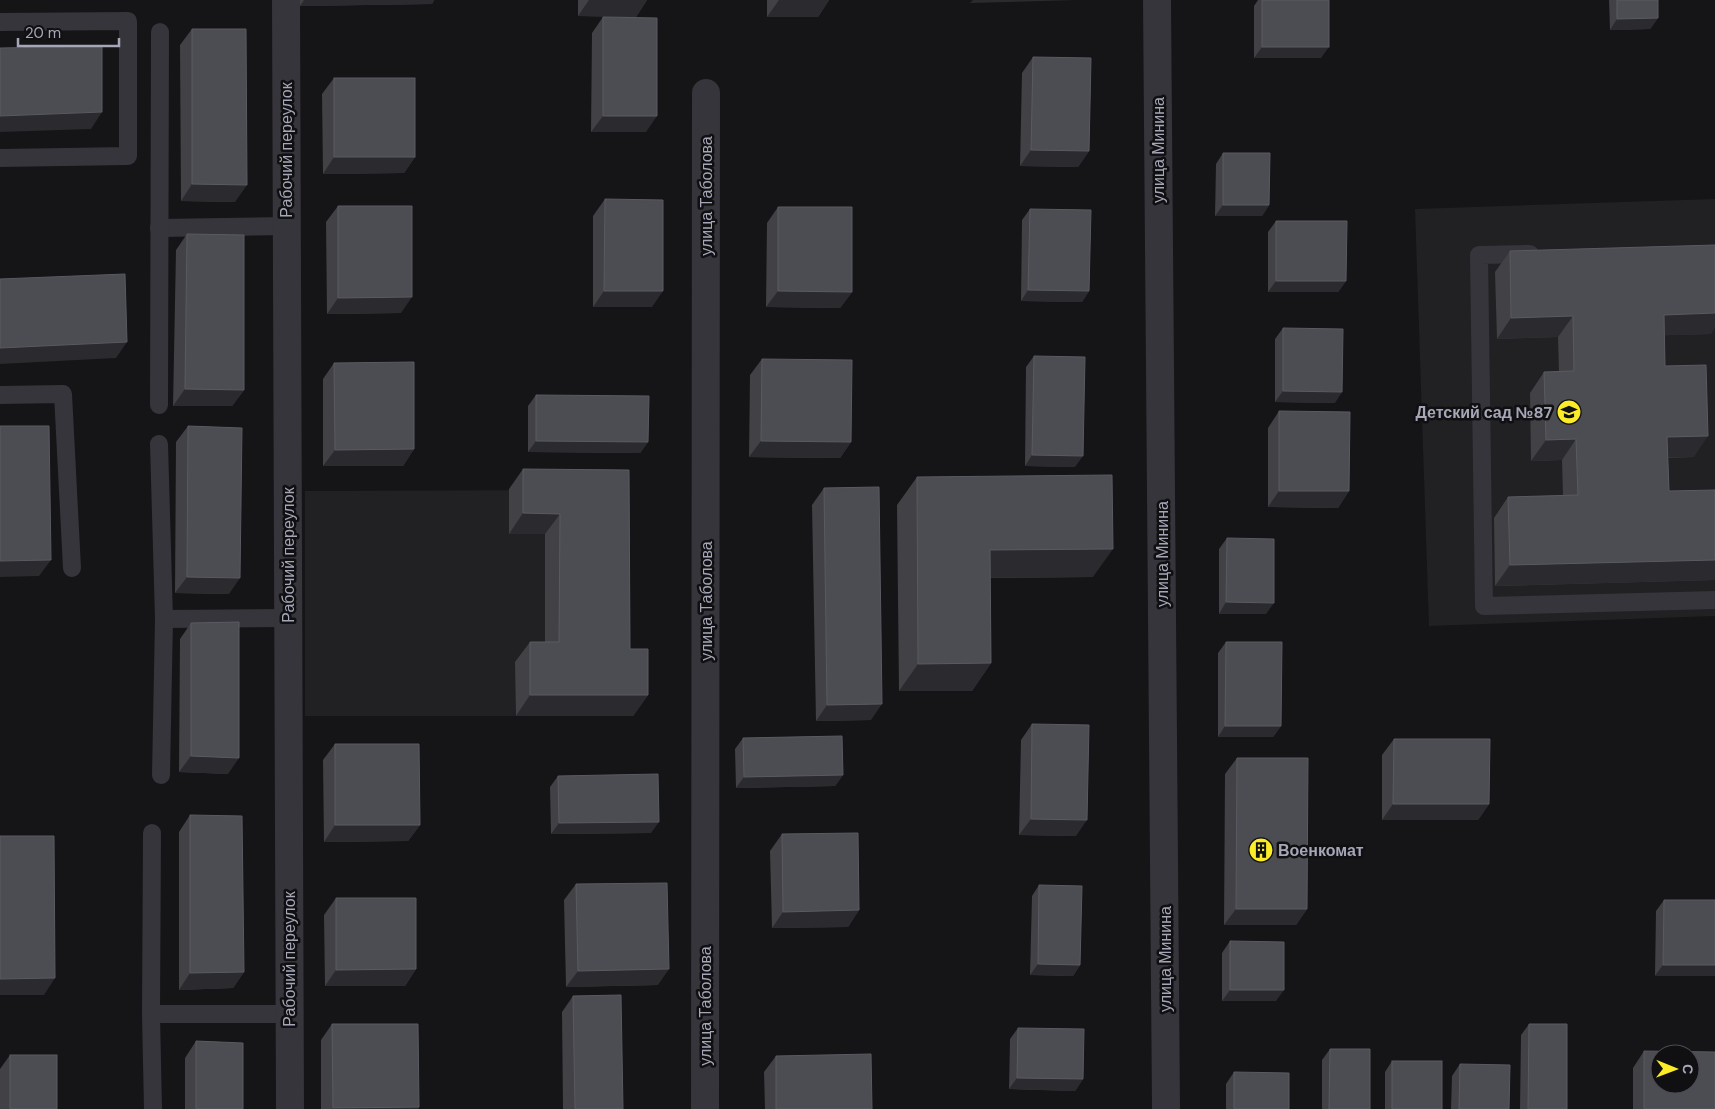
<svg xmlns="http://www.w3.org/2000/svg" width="1715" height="1109" viewBox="0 0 1715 1109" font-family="'DM Sans',sans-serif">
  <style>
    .built { fill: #212023 }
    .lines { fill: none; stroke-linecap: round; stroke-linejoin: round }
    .service { stroke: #36353b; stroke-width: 18 }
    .minor { stroke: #36353b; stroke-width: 28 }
    .tertiary { stroke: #36353b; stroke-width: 28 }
    .wall { fill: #414146 }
    .shaded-wall { fill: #2b2a2e }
    .building { fill: #4c4c53; stroke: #5a5a62; fill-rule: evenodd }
    .labels { text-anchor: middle; stroke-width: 5; stroke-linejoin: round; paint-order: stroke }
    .street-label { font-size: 16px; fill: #a5a6b7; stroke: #100f11 }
    .poi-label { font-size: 16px; font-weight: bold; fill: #a5a6b7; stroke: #100f11; text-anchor: end }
  </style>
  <rect width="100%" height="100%" fill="#151416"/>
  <g class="built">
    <polygon points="1715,199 1715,616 1429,626 1415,209"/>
    <polygon points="615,490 615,716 305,716 305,491"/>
  </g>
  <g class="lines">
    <g class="service">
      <polyline points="0,22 128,21 128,156 0,158"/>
      <polyline points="159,228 287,226"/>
      <polyline points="1530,254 1479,255 1484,606 1715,600"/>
      <polyline points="0,395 63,394 72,568"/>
      <polyline points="159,405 160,32"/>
      <polyline points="159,444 164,619 288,618"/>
      <polyline points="161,775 164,619"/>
      <polyline points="152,833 151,1014 289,1014"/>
      <polyline points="151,1014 153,1109"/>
    </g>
    <g class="minor">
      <polyline points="286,0 290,1109"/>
      <polyline points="705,1109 706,93"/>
    </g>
    <polyline class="tertiary" points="1157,0 1166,1109"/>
  </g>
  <g class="wall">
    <polygon points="300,0 434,0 432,4 300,6"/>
    <polygon points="578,0 647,0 636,17 578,16"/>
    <polygon points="767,0 829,0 818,17 767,17"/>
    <polygon points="1258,0 1329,0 1321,58 1254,58 1254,6"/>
    <polygon points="1609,0 1658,0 1658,18 1650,29 1610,30"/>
    <polygon points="603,17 646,132 591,132 592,33"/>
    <polygon points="192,29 235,202 181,201 180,45"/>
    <polygon points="1033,57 1089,151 1078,167 1020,166 1022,73"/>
    <polygon points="334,78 415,157 404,173 323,174 322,94"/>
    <polygon points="1223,153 1269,205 1262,216 1215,216 1216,164"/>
    <polygon points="605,199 652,307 593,307 593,216"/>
    <polygon points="338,206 401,313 327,314 326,222"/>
    <polygon points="778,207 852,292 840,308 766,307 767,223"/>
    <polygon points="1030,209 1089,291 1082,302 1021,301 1022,220"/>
    <polygon points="1276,221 1346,281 1338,292 1268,292 1268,232"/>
    <polygon points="187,234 244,390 232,406 173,406 176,250"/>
    <polygon points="1510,251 1711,334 1664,335 1665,366 1694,457 1668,458 1669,491 1714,580 1495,586 1494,518 1508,497 1563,496 1562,460 1531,461 1530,393 1544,372 1559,372 1558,337 1497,339 1495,272"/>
    <polygon points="1283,328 1335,403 1275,402 1275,339"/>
    <polygon points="1034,356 1075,467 1025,466 1026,367"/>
    <polygon points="762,359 851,442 840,458 749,457 750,375"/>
    <polygon points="334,363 414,449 403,466 323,466 323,379"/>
    <polygon points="536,395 648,442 640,453 528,452 528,406"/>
    <polygon points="1279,411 1349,491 1338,508 1268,507 1268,428"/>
    <polygon points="188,426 229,594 175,593 176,442"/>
    <polygon points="523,469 629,470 630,649 648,695 633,716 516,716 515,662 530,642 545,642 545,534 509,534 509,489"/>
    <polygon points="917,477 1093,577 990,578 991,663 972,691 899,691 897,505"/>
    <polygon points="824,488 871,720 816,721 812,505"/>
    <polygon points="1227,538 1266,614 1219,614 1219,549"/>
    <polygon points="191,623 228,774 179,772 180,639"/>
    <polygon points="1226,642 1281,726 1273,737 1218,737 1218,653"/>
    <polygon points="1032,724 1076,836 1019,835 1021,740"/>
    <polygon points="743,738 843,775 835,786 736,788 735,749"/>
    <polygon points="1394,739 1489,804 1478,820 1382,820 1382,755"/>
    <polygon points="335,744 420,825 408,841 324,842 323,760"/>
    <polygon points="1237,758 1307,909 1296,925 1224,925 1225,774"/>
    <polygon points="558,776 651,833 551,834 550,787"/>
    <polygon points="190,815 244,972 233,988 179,990 179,832"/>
    <polygon points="782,834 859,910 848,927 772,928 770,851"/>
    <polygon points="576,884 658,985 566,987 564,900"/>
    <polygon points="1039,885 1080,965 1073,976 1030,975 1032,896"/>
    <polygon points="336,898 416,969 405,986 325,986 324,915"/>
    <polygon points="1664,900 1715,900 1655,976 1656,911"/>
    <polygon points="1230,941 1276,1001 1222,1001 1222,953"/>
    <polygon points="573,996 623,1109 563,1109 562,1012"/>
    <polygon points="332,1024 419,1107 418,1109 321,1109 321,1040"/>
    <polygon points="1529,1024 1567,1109 1520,1109 1521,1035"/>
    <polygon points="1018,1028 1083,1079 1075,1091 1009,1089 1010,1039"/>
    <polygon points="196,1041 243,1109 185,1109 185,1058"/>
    <polygon points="1330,1049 1370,1109 1322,1109 1322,1060"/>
    <polygon points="1644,1051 1715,1109 1633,1109 1633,1068"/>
    <polygon points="10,1055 57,1109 0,1109 0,1069"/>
    <polygon points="776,1056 872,1109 765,1109 764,1072"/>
    <polygon points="1392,1061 1442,1109 1385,1109 1385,1072"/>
    <polygon points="1460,1064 1509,1109 1451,1109 1452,1076"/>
    <polygon points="1234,1072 1289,1109 1226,1109 1226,1084"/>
  </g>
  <g class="shaded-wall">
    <polygon points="304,0 434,0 432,4 300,6"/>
    <polygon points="589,0 647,0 636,17 578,16"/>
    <polygon points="779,0 829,0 818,17 767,17"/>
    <polygon points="973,0 1077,0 970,3"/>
    <polygon points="1658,18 1650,29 1610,30 1617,19"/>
    <polygon points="1262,47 1329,47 1321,58 1254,58"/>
    <polygon points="102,112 91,129 0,132 0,116"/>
    <polygon points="603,116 657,116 646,132 591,132"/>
    <polygon points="1031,150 1089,151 1078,167 1020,166"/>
    <polygon points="334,157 415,157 404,173 323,174"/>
    <polygon points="192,184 247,185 235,202 181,201"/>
    <polygon points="1223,205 1269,205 1262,216 1215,216"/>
    <polygon points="1276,281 1346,281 1338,292 1268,292"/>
    <polygon points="1028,290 1089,291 1082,302 1021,301"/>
    <polygon points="604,291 663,291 652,307 593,307"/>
    <polygon points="778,291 852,292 840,308 766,307"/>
    <polygon points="412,297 401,313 327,314 338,298"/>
    <polygon points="1715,313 1715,328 1711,334 1649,336 1664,315"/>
    <polygon points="1573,316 1558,337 1497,339 1511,318"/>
    <polygon points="127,342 116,358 0,364 0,348"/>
    <polygon points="185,389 244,390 232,406 173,406"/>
    <polygon points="1283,391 1342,392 1335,403 1275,402"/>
    <polygon points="1708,436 1694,457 1653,458 1667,437"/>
    <polygon points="1576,439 1562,460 1531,461 1546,440"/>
    <polygon points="536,441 648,442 640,453 528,452"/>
    <polygon points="761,441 851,442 840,458 749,457"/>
    <polygon points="414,449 403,466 323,466 335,450"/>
    <polygon points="1032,455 1083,456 1075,467 1025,466"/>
    <polygon points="1279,491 1349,491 1338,508 1268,507"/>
    <polygon points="523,513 560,514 545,534 509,534"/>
    <polygon points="1113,549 1093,577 971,578 990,550"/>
    <polygon points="51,560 39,576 0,577 0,561"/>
    <polygon points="1715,560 1715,579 1714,580 1495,586 1510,565"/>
    <polygon points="187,577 240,578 229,594 175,593"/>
    <polygon points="1226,602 1274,603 1266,614 1219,614"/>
    <polygon points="991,663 972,691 899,691 918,664"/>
    <polygon points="530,695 648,695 633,716 516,716"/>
    <polygon points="882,704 871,720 816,721 827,705"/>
    <polygon points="1225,726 1281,726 1273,737 1218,737"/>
    <polygon points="191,756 239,758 228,774 179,772"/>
    <polygon points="843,775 835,786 736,788 744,777"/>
    <polygon points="1393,804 1489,804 1478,820 1382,820"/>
    <polygon points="1031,819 1087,820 1076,836 1019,835"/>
    <polygon points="659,822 651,833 551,834 559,823"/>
    <polygon points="335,825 420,825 408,841 324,842"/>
    <polygon points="1236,909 1307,909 1296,925 1224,925"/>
    <polygon points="859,910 848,927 772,928 783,912"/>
    <polygon points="1038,964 1080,965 1073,976 1030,975"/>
    <polygon points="1663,965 1715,965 1715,976 1655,976"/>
    <polygon points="416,969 405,986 325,986 336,970"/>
    <polygon points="669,969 658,985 566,987 578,971"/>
    <polygon points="244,972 233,988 179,990 190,973"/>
    <polygon points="55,978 44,995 0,995 0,979"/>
    <polygon points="1230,990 1284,990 1276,1001 1222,1001"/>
    <polygon points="1017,1078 1083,1079 1075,1091 1009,1089"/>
    <polygon points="419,1107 418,1109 332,1109 333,1108"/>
  </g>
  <g class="building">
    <rect x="1262" y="0" width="67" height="47"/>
    <polygon points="1617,0 1658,0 1658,18 1617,19"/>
    <polygon points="603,17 657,18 657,116 603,116"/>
    <polygon points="192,29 246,29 247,185 192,184"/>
    <polygon points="102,46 102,112 0,116 0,48"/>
    <polygon points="1033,57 1091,58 1089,151 1031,150"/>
    <rect x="334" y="78" width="81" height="79"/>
    <polygon points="1223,153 1270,153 1269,205 1223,205"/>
    <polygon points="605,199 663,200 663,291 604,291"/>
    <polygon points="338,206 412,206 412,297 338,298"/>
    <polygon points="778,207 852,207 852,292 778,291"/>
    <polygon points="1030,209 1091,210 1089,291 1028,290"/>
    <polygon points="1276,221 1347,221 1346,281 1276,281"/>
    <polygon points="187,234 244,235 244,390 185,389"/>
    <polygon points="1715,245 1715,313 1664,315 1665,366 1706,365 1708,436 1667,437 1669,491 1715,490 1715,560 1510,565 1508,497 1578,495 1576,439 1546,440 1544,372 1574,371 1573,316 1511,318 1510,251"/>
    <polygon points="125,274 127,342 0,348 0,279"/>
    <polygon points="1283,328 1343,329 1342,392 1283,391"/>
    <polygon points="1034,356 1085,357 1083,456 1032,455"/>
    <polygon points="762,359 852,360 851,442 761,441"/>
    <polygon points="414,362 414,449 335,450 334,363"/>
    <polygon points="536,395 649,396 648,442 536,441"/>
    <polygon points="1279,411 1350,412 1349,491 1279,491"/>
    <polygon points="0,426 49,426 51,560 0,561"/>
    <polygon points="188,426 242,428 240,578 187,577"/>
    <polygon points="523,469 629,470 630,649 648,649 648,695 530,695 530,642 559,642 560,514 523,513"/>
    <polygon points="1112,475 1113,549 990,550 991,663 918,664 917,477"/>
    <polygon points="879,487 882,704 827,705 824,488"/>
    <polygon points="1227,538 1274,539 1274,603 1226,602"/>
    <polygon points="239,622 239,758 191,756 191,623"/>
    <polygon points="1226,642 1282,642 1281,726 1225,726"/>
    <polygon points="1032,724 1089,725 1087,820 1031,819"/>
    <polygon points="842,736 843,775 744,777 743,738"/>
    <polygon points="1394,739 1490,739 1489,804 1393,804"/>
    <polygon points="335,744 419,744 420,825 335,825"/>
    <polygon points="1237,758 1308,758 1307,909 1236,909"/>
    <polygon points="658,774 659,822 559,823 558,776"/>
    <polygon points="190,815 242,816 244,972 190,973"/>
    <polygon points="858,833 859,910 783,912 782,834"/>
    <polygon points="0,836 54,836 55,978 0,979"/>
    <polygon points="667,883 669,969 578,971 576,884"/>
    <polygon points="1039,885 1082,886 1080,965 1038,964"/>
    <polygon points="336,898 416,898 416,969 336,970"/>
    <polygon points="1664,900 1715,900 1715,965 1663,965"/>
    <polygon points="1230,941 1284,942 1284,990 1230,990"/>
    <polygon points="621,995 623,1109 575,1109 573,996"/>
    <polygon points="332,1024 418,1024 419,1107 333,1108"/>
    <polygon points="1529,1024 1567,1024 1567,1109 1528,1109"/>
    <polygon points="1018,1028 1084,1029 1083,1079 1017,1078"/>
    <polygon points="196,1041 243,1043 243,1109 196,1109"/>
    <polygon points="1330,1049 1370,1049 1370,1109 1329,1109"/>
    <path d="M 1644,1051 L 1715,1052 L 1715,1109 L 1644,1109 ZM 1660,1054 L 1690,1054 L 1690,1084 L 1660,1084 Z"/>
    <polygon points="871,1054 872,1109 776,1109 776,1056"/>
    <rect x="10" y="1055" width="47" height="54"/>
    <rect x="1392" y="1061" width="50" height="48"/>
    <polygon points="1460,1064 1510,1065 1509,1109 1459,1109"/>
    <polygon points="1234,1072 1289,1073 1289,1109 1234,1109"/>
  </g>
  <defs>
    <symbol id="school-disc" viewBox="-11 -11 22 22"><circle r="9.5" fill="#fbec27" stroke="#100f11"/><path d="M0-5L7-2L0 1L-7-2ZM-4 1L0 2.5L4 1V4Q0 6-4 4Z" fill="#111"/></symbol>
    <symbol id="building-disc" viewBox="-11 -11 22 22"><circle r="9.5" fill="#fbec27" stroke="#100f11"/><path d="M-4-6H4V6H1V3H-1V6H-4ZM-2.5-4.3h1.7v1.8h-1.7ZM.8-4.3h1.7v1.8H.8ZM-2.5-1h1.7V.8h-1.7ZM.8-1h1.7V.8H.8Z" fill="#111"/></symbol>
  </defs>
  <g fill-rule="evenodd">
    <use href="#school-disc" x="1555" y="398" width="28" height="28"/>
    <use href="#building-disc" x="1247" y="836" width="28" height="28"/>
  </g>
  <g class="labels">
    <g class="street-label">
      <text transform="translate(286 150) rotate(-90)" y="6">Рабочий переулок</text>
      <text transform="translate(1158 150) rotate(-90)" y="6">улица Минина</text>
      <text transform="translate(706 196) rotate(-90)" y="6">улица Таболова</text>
      <text transform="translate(1162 554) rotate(-90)" y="6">улица Минина</text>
      <text transform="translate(288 555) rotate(-90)" y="6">Рабочий переулок</text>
      <text transform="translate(706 601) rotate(-90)" y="6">улица Таболова</text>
      <text transform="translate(289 959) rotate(-90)" y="6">Рабочий переулок</text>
      <text transform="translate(1165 959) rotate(-90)" y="6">улица Минина</text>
      <text transform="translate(705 1006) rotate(-90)" y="6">улица Таболова</text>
    </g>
    <g class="poi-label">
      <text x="1552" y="418">Детский сад №87</text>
      <text x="1278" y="856" text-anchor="start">Военкомат</text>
    </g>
  </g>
  <g transform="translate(1675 1069) rotate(91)"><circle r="24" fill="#100f11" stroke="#4c4b53"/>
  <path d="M0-4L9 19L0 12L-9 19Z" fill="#fbec27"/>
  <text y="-8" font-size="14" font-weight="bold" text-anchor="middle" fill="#a5a6b7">С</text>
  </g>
  <path d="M18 38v8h101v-8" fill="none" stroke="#a5a6b7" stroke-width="2.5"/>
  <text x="25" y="38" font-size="15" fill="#a5a6b7" stroke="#100f11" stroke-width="4" paint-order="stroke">20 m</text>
</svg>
